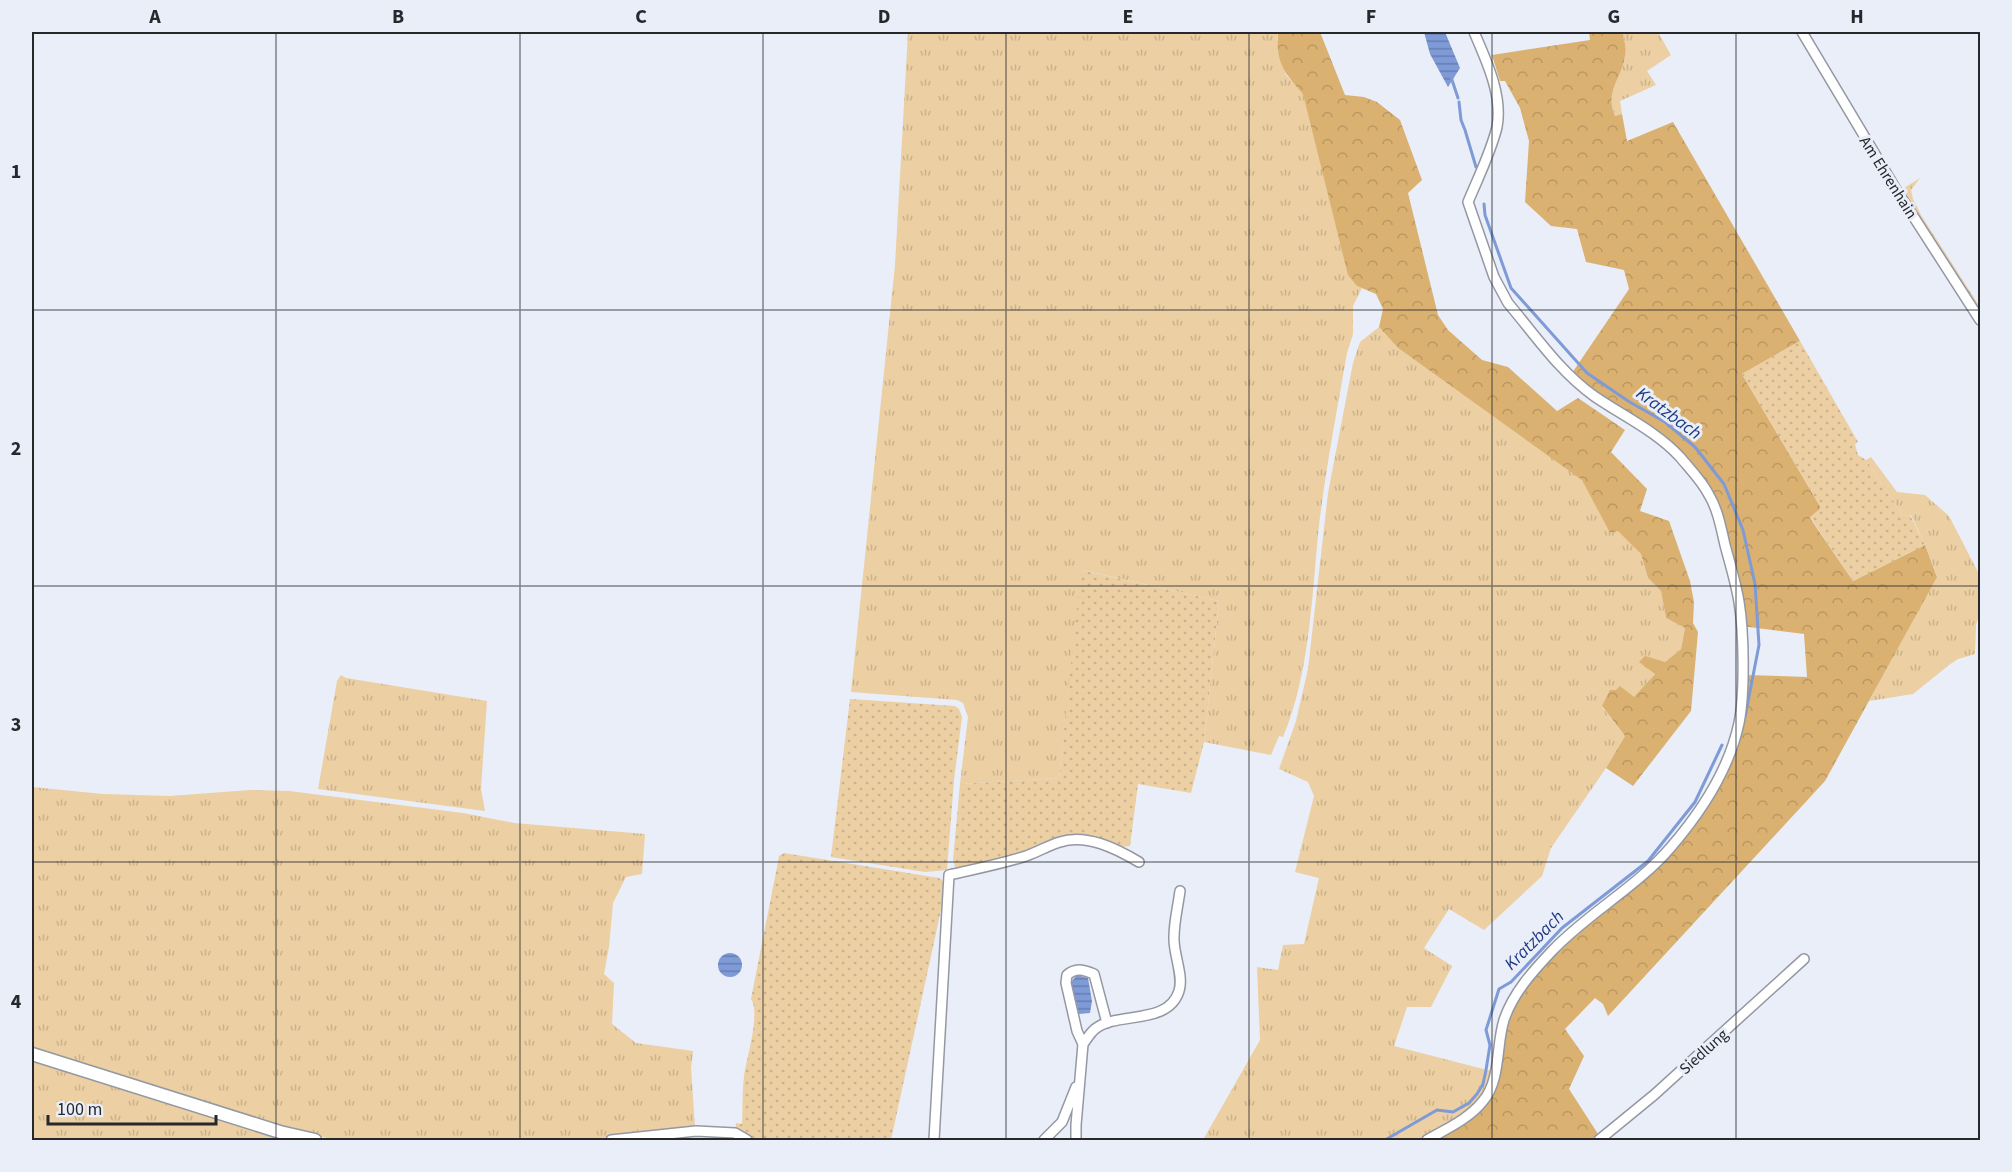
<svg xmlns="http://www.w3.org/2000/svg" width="2012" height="1172" viewBox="0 0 2012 1172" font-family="'Source Sans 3',sans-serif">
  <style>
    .grass { fill: url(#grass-tufts) }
    .forest { fill: url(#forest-crowns) }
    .garden { fill: url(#garden-dots) }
    .water { fill: url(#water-rules) }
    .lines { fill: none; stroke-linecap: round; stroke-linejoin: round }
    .stream { stroke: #7e9ad7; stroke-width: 3 }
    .street-casing { stroke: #9398a2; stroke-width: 12 }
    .secondary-casing { stroke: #9398a2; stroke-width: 15 }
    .street { stroke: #fff; stroke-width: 9 }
    .secondary { stroke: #fff; stroke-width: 12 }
    .grid { fill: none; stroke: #26282c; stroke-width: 1.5; stroke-opacity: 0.55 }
    .labels { text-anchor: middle; stroke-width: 6; stroke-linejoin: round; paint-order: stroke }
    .street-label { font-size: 16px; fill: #26282c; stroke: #e9eef8 }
    .water-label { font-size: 18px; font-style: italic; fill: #1e3a82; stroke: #e9eef8 }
    .neatline { fill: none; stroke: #26282c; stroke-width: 2 }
    .grid-label { font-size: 20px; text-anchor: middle; font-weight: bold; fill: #26282c }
  </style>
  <defs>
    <pattern id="grass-tufts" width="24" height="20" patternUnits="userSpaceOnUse" patternTransform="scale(1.5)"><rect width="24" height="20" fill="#eccfa3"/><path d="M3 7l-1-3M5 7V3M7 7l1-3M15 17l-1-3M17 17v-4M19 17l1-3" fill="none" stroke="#cab28c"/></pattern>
    <pattern id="forest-crowns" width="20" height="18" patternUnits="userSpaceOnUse" patternTransform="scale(1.5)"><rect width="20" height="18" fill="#dab170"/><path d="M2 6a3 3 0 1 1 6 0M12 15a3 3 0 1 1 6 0" fill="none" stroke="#bb9861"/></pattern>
    <pattern id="garden-dots" width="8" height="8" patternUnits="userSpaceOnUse" patternTransform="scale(1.5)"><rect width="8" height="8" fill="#eccfa3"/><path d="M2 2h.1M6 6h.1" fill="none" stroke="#cab28c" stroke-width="1.8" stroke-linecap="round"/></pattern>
    <pattern id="water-rules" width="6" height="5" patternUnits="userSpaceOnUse" patternTransform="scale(1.5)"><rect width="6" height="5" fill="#7e9ad7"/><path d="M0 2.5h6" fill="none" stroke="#677eaf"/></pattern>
  </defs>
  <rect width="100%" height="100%" fill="#e9eef8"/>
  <g class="grass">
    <path d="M 908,32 L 1278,32 L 1277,39 L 1286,75 L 1303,93 L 1357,286 L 1362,288 L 1353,306 L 1353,334 L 1347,353 C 1337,410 1326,468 1319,525 C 1312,593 1310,674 1283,737 L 1279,736 L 1271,755 L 1204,742 L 1219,601 L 1082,570 L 1059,778 L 960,784 L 968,717 L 963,703 L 957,700 L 851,692 L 895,265 Z"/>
    <path d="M 1622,32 L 1658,32 L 1671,55 L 1647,71 L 1656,85 L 1620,101 L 1622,114 L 1615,116 C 1604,91 1622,79 1625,56 C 1627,48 1624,39 1622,32 Z"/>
    <polygon points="1920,178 1911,190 1913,199 1921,215 1980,307 1980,312 1915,212 1904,188"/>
    <polygon points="1379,327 1398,348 1583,480 1610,533 1618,530 1641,554 1648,578 1661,591 1666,618 1685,628 1681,649 1665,662 1634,698 1602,707 1625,736 1606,768 1551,848 1542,876 1484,930 1449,909 1424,948 1452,966 1431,1007 1407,1007 1394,1046 1491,1071 1480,1099 1468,1110 1420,1140 1203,1140 1260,1040 1257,967 1278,970 1283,945 1304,944 1319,878 1295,872 1314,796 1308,782 1279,769 1296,721 1308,669 1328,493 1353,363 1360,342"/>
    <polygon points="1871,457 1897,492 1925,495 1949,516 1979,574 1980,612 1976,625 1975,654 1958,659 1949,665 1913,694 1869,701 1937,576 1925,545 1911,515 1903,516 1866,460"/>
    <polygon points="341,675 346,678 487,701 481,789 485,811 318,789 337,681"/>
    <polygon points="32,787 103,794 170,796 250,790 289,791 463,813 514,823 645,834 642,874 626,877 613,903 609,947 604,974 614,983 612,1024 636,1043 693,1051 691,1068 695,1128 582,1140 336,1140 280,1127 32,1049"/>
    <polygon points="32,1060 297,1140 32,1140"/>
  </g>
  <g class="forest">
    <path d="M 1278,32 L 1320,32 L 1345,95 L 1364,97 L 1377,102 L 1400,120 L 1422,180 L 1408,193 L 1438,315 L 1448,330 L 1482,360 L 1508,367 L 1557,411 L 1578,398 L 1625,430 L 1611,452 L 1647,489 L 1640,511 L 1669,521 L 1690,581 L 1694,602 L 1693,623 L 1698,632 L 1691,711 L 1633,786 L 1606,768 L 1625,736 L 1602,706 L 1610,690 L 1616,690 L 1620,686 L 1634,697 L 1655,674 L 1639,662 L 1645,656 L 1665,662 L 1681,649 L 1685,628 L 1666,618 L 1661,591 L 1648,578 L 1641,554 L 1618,531 L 1610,533 L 1582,480 L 1398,348 L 1379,327 L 1383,309 L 1376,294 L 1357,286 L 1348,275 L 1303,94 C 1283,71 1276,63 1278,32 Z"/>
    <path d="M 1589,32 L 1622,32 C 1624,39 1627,48 1625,56 C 1622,79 1604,91 1615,116 L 1622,114 L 1627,141 L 1673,122 L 1800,341 L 1742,374 L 1821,508 L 1810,518 L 1853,581 L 1925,545 L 1937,577 L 1825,781 L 1608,1016 L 1603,1004 L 1595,998 L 1565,1029 L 1584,1056 L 1569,1089 L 1598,1134 L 1591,1140 L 1535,1140 L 1533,1138 L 1530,1140 L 1436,1140 C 1457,1128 1482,1117 1493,1093 L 1507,1023 L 1513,1008 L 1536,973 L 1557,950 L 1658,867 L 1700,816 L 1721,784 L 1728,769 L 1743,729 L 1746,675 L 1807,677 L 1804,634 L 1741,626 L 1716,511 L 1677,454 L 1570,376 L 1629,289 L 1624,270 L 1586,262 L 1577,229 L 1551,226 L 1525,202 L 1529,141 L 1520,108 L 1505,81 L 1500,81 L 1492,55 L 1590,40 Z"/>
  </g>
  <g class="garden">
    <polygon points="1800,341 1858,442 1855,444 1858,455 1866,460 1903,516 1910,515 1925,545 1853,581 1810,517 1821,508 1742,374"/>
    <polygon points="1081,570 1219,601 1204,742 1191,793 1138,784 1130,846 1121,847 1090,838 956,870 953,860 960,784 1059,778"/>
    <polygon points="850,699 955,706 959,709 962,717 954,780 947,870 925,872 831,857"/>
    <path d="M 784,853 L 939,878 L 944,882 L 946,887 L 891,1140 L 747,1140 L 735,1133 L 736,1123 L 742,1124 C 743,1109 742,1093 744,1077 C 746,1059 761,1014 751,999 L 778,862 L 779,856 Z"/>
  </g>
  <g class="water">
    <polygon points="1424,32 1445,32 1460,68 1448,87 1430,54"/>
    <circle cx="730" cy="965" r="12"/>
    <polygon points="1077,975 1088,978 1092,1001 1090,1013 1079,1014 1071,982"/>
  </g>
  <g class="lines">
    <g class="stream">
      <polyline points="1451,77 1458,98"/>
      <polyline points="1459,102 1461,120 1465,130 1476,167"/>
      <polyline points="1484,204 1485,215 1511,288 1587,373 1628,401 1665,422 1695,447 1724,484 1743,530 1755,584 1759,645 1745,717"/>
      <polyline points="1385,1140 1437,1110 1453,1112 1469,1103 1477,1094 1483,1084 1486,1070 1490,1045 1486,1030 1499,989 1511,982 1562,928 1648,861 1695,802 1722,745"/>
    </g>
    <defs>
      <g id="street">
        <polyline points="1802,32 1897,191 1980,320"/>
        <path d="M 1083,1044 L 1077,1031 L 1066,983 L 1067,975 C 1076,967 1084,970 1094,974 L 1107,1023"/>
        <polyline points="611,1140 696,1131 735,1133 747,1140"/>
        <path d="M 934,1140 L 949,875 C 975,869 1001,864 1026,856 C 1038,852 1049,845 1060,842 C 1086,833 1117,849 1139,862"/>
        <polyline points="1044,1140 1062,1122 1076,1087"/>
        <path d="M 1076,1140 L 1076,1125 L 1083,1044 C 1087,1039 1090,1033 1095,1029 C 1117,1011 1168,1026 1179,991 C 1184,976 1173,953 1174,937 C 1174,922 1178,906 1180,891"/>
        <path d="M 1427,1140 C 1446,1129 1469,1119 1483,1101 C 1501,1080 1496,1045 1504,1020 C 1513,993 1533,971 1552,951 C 1588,913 1637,887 1671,847 C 1702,811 1729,770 1739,723 C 1745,693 1744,632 1739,602 C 1736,583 1730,564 1725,545 C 1721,528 1718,510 1709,495 C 1702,481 1690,469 1680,457 C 1656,431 1623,416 1594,396 C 1560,372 1535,335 1508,303 L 1494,277 L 1468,202 C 1478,178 1491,152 1497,127 C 1503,95 1486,60 1474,32"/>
        <polyline points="1599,1140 1654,1095 1804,959"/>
      </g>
      <polyline id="secondary" points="32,1054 280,1132 315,1140"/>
    </defs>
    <use href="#street" class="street-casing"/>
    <use href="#secondary" class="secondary-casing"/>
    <use href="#street" class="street"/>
    <use href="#secondary" class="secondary"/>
  </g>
  <path class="grid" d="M 276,32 L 276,1140M 520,32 L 520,1140M 763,32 L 763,1140M 1006,32 L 1006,1140M 1249,32 L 1249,1140M 1492,32 L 1492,1140M 1736,32 L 1736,1140M 32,310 L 1980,310M 32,586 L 1980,586M 32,862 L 1980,862"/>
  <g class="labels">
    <g class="street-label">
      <text transform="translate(1889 177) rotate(58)" y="6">Am Ehrenhain</text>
      <text transform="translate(1703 1051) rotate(-42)" y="6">Siedlung</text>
    </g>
    <g class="water-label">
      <text transform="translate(1669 413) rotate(36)" y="6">Kratzbach</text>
      <text transform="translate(1534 940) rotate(-45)" y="6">Kratzbach</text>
    </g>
  </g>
  <rect width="2012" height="1172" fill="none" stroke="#e9eef8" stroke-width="66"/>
  <path d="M48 1115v9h168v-9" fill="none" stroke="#26282c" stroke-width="3"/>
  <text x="57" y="1115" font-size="18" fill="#26282c" stroke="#e9eef8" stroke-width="4.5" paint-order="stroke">100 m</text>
  <rect x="33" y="33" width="1946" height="1106" class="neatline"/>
  <g class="grid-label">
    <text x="155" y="23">A</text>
    <text x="398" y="23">B</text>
    <text x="641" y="23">C</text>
    <text x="884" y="23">D</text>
    <text x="1128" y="23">E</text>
    <text x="1371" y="23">F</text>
    <text x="1614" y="23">G</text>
    <text x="1857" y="23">H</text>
    <text x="16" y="178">1</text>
    <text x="16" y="455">2</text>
    <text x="16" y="731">3</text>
    <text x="16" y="1008">4</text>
  </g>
</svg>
